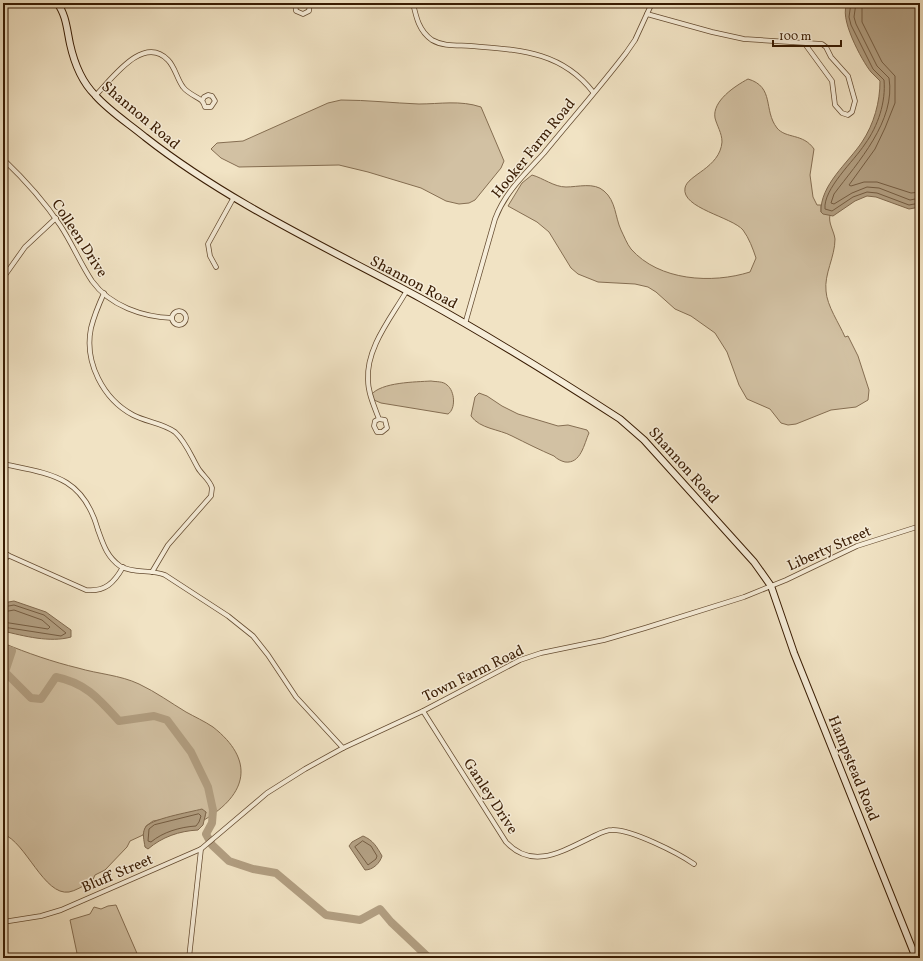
<svg xmlns="http://www.w3.org/2000/svg" width="923" height="961" viewBox="0 0 923 961" font-family="Vollkorn,serif">
  <style>
    .green { fill: #d2c1a3; stroke: #856e52 }
    .water { fill: #b29f82; stroke: #816a4f }
    .lines { fill: none; stroke-linecap: round; stroke-linejoin: round }
    .shore { stroke: #755d42; stroke-width: 1 }
    .river { stroke: #b29f82; stroke-width: 8 }
    .street-casing { stroke: #664d32; stroke-width: 5.5 }
    .secondary-casing { stroke: #381b02; stroke-width: 8 }
    .street { stroke: #f6edd9; stroke-width: 4 }
    .secondary { stroke: #f6edd9; stroke-width: 6 }
    .labels { text-anchor: middle; stroke-width: 3; stroke-linejoin: round; paint-order: stroke }
    .street-label { font-size: 15px; fill: #381b02; stroke: #f6edd9 }
  </style>
  <rect width="100%" height="100%" fill="#f1e3c4"/>
  <filter id="stains"><feTurbulence type="fractalNoise" baseFrequency=".005" numOctaves="4"/><feColorMatrix values="0 0 0 0 .2 0 0 0 0 .09 0 0 0 0 .02 0 0 0 .5 -.17"/></filter>
  <radialGradient id="worn" r=".72"><stop offset=".6" stop-color="#630" stop-opacity="0"/><stop offset="1" stop-color="#630" stop-opacity=".3"/></radialGradient>
  <g class="green">
    <path d="M 748,79 C 775,87 763,110 777,128 C 786,139 803,133 814,149 L 810,175 L 813,197 L 817,205 L 821,205 L 821,212 L 830,215 C 828,223 834,231 835,239 C 835,257 824,274 826,291 C 827,306 839,323 845,337 L 848,336 L 858,356 L 869,390 L 868,400 L 856,407 L 831,410 L 796,424 L 788,425 L 781,423 L 770,409 L 747,399 L 739,385 L 727,352 L 715,333 L 691,316 L 675,309 L 656,292 L 648,287 L 635,284 L 598,282 L 578,274 L 571,268 L 549,232 L 537,222 L 508,206 L 522,183 L 532,175 C 543,178 554,187 566,187 C 578,187 594,182 604,191 C 616,201 615,217 621,230 C 624,236 627,244 631,249 C 659,281 712,284 750,272 L 756,258 C 753,249 749,238 743,230 C 732,217 681,208 685,188 C 687,175 720,168 722,142 C 722,133 717,126 715,118 C 712,101 735,86 748,79 Z"/>
    <path d="M 341,100 C 367,100 393,103 419,104 C 440,104 460,100 481,107 L 504,161 L 501,168 L 475,200 L 469,203 L 459,204 L 446,201 L 421,188 L 368,172 L 339,165 L 239,167 L 221,158 L 211,149 L 217,143 L 243,141 L 328,103 Z"/>
    <path d="M 431,381 C 436,382 443,381 447,385 C 455,391 456,409 448,414 L 381,403 L 374,400 L 371,395 C 381,382 416,382 431,381 Z"/>
    <path d="M 479,393 L 487,396 L 502,406 L 518,414 L 558,426 L 568,425 L 587,430 L 589,433 C 584,444 581,464 565,462 C 561,461 557,459 554,456 C 540,450 526,443 512,436 C 499,429 480,429 471,416 L 475,397 Z"/>
    <path d="M 3,643 C 27,653 53,662 78,668 C 98,674 120,675 139,684 C 156,692 171,703 186,712 C 195,717 204,721 213,727 C 255,760 248,794 204,820 L 206,812 L 153,821 L 146,826 L 143,835 L 130,841 L 127,847 L 105,870 L 95,875 L 91,884 L 89,883 C 83,886 75,891 69,892 C 44,896 26,842 3,834 Z"/>
    <polygon points="116,905 139,958 78,958 70,920 90,914 94,907 101,909 108,906"/>
  </g>
  <g class="water">
    <path d="M 848,3 L 920,3 L 920,207 L 909,209 L 876,197 L 867,196 L 855,201 L 833,216 L 823,214 L 821,212 C 820,185 848,163 862,142 C 874,124 880,102 880,81 C 877,78 874,75 871,72 C 862,61 837,15 848,3 Z"/>
    <path d="M 14,601 L 46,612 L 71,630 L 71,637 C 50,643 24,636 3,631 L 3,603 Z"/>
    <path d="M 202,809 L 206,812 L 203,825 L 198,830 C 179,831 162,837 148,849 L 145,847 C 144,840 142,834 145,828 C 149,819 191,812 202,809 Z"/>
    <path d="M 363,836 C 373,840 377,847 382,856 C 380,863 373,870 365,870 L 349,846 L 352,842 Z"/>
  </g>
  <g class="lines">
    <g class="shore">
      <path d="M 851,3 L 849,17 L 851,25 L 873,69 L 884,80 C 886,102 878,126 865,144 C 854,161 823,189 825,209 L 832,211 L 853,197 L 867,192 L 877,193 L 909,205 L 920,203"/>
      <path d="M 856,3 L 854,17 L 856,24 L 877,66 L 889,78 C 896,121 858,162 834,194 L 831,203 L 834,204 L 852,193 L 867,187 L 879,188 L 910,200 L 920,198"/>
      <polyline points="862,3 862,22 882,62 895,76 895,103 885,128 875,149 849,185 851,186 864,182 877,182 911,193 920,192"/>
      <polyline points="3,607 14,605 44,615 66,633 61,636 3,627"/>
      <polyline points="3,612 14,610 42,620 50,627 48,629 3,622"/>
      <path d="M 199,814 L 201,816 L 199,822 L 196,826 C 180,827 163,832 151,842 L 148,841 L 149,829 L 154,825 Z"/>
      <polygon points="363,841 371,846 377,856 376,859 368,865 355,847"/>
    </g>
    <path class="river" d="M 3,649 L 12,651 L 5,672 L 31,698 L 41,699 L 56,677 C 86,683 99,699 119,721 L 154,716 L 167,720 L 191,752 L 208,787 L 213,810 L 212,823 L 206,834 L 212,845 L 229,861 L 253,869 L 276,873 L 326,915 L 360,920 L 380,909 L 391,922 L 429,958"/>
    <defs>
      <g id="street">
        <polyline points="295,3 296,11 303,14 309,11 310,3"/>
        <path d="M 413,3 C 416,17 419,31 432,40 C 444,47 459,45 471,46 C 519,50 561,51 593,92"/>
        <polyline points="60,7 66,3"/>
        <polyline points="647,14 712,32 744,39 822,44 826,47 831,57 848,76 855,101 852,112 848,115 842,113 835,105 832,81 805,44"/>
        <path d="M 95,96 C 112,79 143,34 168,60 C 175,67 177,79 183,87 C 188,94 200,98 202,101 C 204,103 204,105 205,107 L 211,107 L 215,101 L 212,96 L 208,95 L 204,97 L 202,101"/>
        <path d="M 3,159 C 24,179 44,201 60,225 C 72,243 80,263 92,281 C 110,306 143,317 172,318"/>
        <polyline points="216,267 210,256 208,244 234,197"/>
        <polyline points="3,278 25,247 56,218"/>
        <path d="M 104,293 C 99,304 94,316 91,328 C 84,362 103,399 133,415 C 146,422 163,423 175,432 C 186,442 191,456 198,468 C 202,475 210,480 212,488 L 211,496 L 168,545 L 152,572"/>
        <circle cx="179" cy="318" r="7"/>
        <path d="M 465,324 L 495,219 C 505,192 525,174 544,153 C 571,120 600,87 626,53 L 635,40 L 652,3"/>
        <path d="M 379,419 L 385,420 L 387,428 L 382,432 L 377,432 L 374,426 L 375,421 L 379,419 C 374,406 368,393 368,380 C 366,348 391,318 406,292"/>
        <path d="M 3,464 C 51,474 83,476 98,530 C 103,544 107,557 120,566 C 133,574 151,569 165,575 L 228,616 L 253,636 L 268,655 L 296,697 L 343,748"/>
        <path d="M 3,553 L 86,590 C 105,592 114,583 123,567"/>
        <polyline points="3,563 8,555"/>
        <path d="M 423,711 L 506,842 C 532,870 561,852 590,838 C 597,835 604,830 612,830 C 631,829 678,853 694,864"/>
        <polyline points="3,922 41,916 61,910 201,849 267,793 305,769 343,748 423,711 520,660 541,653 604,640 645,628 744,597 786,580 857,546 920,526"/>
        <polyline points="189,958 201,849"/>
      </g>
      <path id="secondary" d="M 57,3 C 66,14 67,30 70,44 C 74,62 81,81 95,95 C 109,111 128,123 145,137 C 229,203 328,248 422,299 C 489,336 555,377 620,419 L 644,440 L 754,562 L 771,586 L 794,653 L 916,958"/>
    </defs>
    <use href="#street" class="street-casing"/>
    <use href="#secondary" class="secondary-casing"/>
    <use href="#street" class="street"/>
    <use href="#secondary" class="secondary"/>
  </g>
  <g class="labels">
    <g class="street-label">
      <text transform="translate(141 115) rotate(40)" y="5">Shannon Road</text>
      <text transform="translate(533 148) rotate(-51)" y="5">Hooker Farm Road</text>
      <text transform="translate(80 238) rotate(57)" y="5">Colleen Drive</text>
      <text transform="translate(414 282) rotate(28)" y="5">Shannon Road</text>
      <text transform="translate(684 465) rotate(48)" y="5">Shannon Road</text>
      <text transform="translate(829 548) rotate(-24)" y="5">Liberty Street</text>
      <text transform="translate(473 673) rotate(-26)" y="5">Town Farm Road</text>
      <text transform="translate(854 768) rotate(68)" y="5">Hampstead Road</text>
      <text transform="translate(491 796) rotate(57)" y="5">Ganley Drive</text>
      <text transform="translate(117 873) rotate(-23)" y="5">Bluff Street</text>
    </g>
  </g>
  <rect width="923" height="961" fill="none" stroke="#f1e3c4" stroke-width="16"/>
  <rect x="4" y="4" width="915" height="953" fill="none" stroke="#381b02" stroke-width="2"/>
  <rect x="8" y="8" width="907" height="945" fill="none" stroke="#381b02"/>
  <path d="M773 40v6h68v-6" fill="none" stroke="#381b02" stroke-width="2"/>
  <text x="779" y="40" font-size="12" fill="#381b02" stroke="#f6edd9" stroke-width="3" paint-order="stroke">100 m</text>
  <rect width="100%" height="100%" filter="url(#stains)"/>
  <rect width="100%" height="100%" fill="url(#worn)"/>
</svg>
